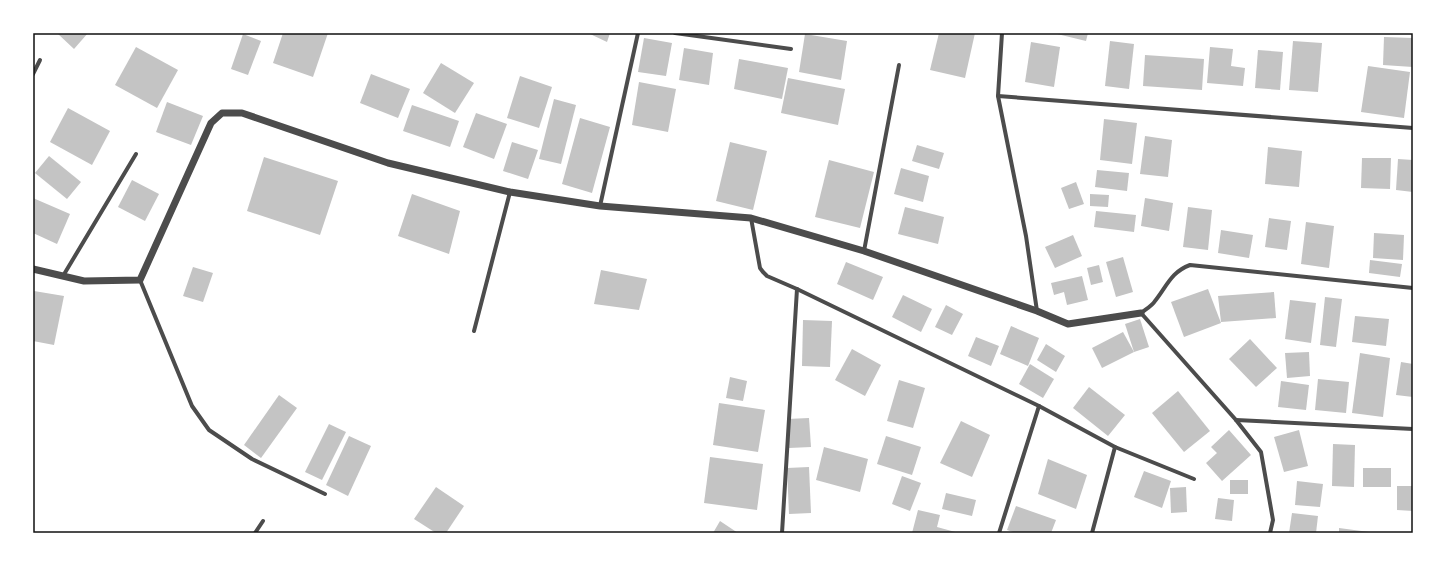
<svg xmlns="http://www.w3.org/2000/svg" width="1446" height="566" viewBox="0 0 1446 566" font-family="'Noto Sans',sans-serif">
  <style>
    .building { fill: #c4c4c4 }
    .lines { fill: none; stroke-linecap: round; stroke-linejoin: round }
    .minor { stroke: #4c4c4c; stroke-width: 4 }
    .tertiary { stroke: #4c4c4c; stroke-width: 7 }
    .neatline { fill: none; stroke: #111; stroke-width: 1.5 }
  </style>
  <rect width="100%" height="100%" fill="#fff"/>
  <g class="building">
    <polygon points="57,33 88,33 74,49"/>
    <polygon points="283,33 328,33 313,77 273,63"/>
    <polygon points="588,33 610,33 607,42"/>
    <polygon points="939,33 975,33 965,78 930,70"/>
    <polygon points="1053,33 1088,33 1086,41"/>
    <polygon points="243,34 261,41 248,75 231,69"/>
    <polygon points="805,34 847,41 841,80 799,72"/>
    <polygon points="1384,37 1413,38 1413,67 1383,65"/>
    <polygon points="644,38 672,43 666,76 638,72"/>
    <polygon points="1110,41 1134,44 1129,89 1105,86"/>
    <polygon points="1293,41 1322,43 1318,92 1289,90"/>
    <polygon points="1031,42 1060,47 1054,87 1025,82"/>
    <polygon points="136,47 178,70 157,108 115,85"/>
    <polygon points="1210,47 1233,49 1231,66 1245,68 1243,86 1207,83"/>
    <polygon points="684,48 713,53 709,85 679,80"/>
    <polygon points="1258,50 1283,52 1280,90 1255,88"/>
    <polygon points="1145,55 1204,59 1202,90 1143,86"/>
    <polygon points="739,59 788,68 782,99 734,89"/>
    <polygon points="441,63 474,83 455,113 423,93"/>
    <polygon points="1368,66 1410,72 1404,118 1361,112"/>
    <polygon points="371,74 410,89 398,118 360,103"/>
    <polygon points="520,76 552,87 539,128 507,118"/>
    <polygon points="788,78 845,89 838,125 781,113"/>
    <polygon points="639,82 676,89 668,132 632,125"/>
    <polygon points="554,99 576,105 561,164 539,159"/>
    <polygon points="167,102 203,116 191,145 156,132"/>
    <polygon points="412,105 459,121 450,147 403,131"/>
    <polygon points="68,108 110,131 92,165 50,142"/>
    <polygon points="476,113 507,124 494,159 463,147"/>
    <polygon points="580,118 610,127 592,193 562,184"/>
    <polygon points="1104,119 1137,123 1132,164 1100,160"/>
    <polygon points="1145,136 1172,140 1168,177 1140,174"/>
    <polygon points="512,142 538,150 528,179 503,171"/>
    <polygon points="730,142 767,151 753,210 716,201"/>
    <polygon points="917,145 944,153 939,169 912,161"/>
    <polygon points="1268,147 1302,151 1299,187 1265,184"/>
    <polygon points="49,156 81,182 67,199 35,173"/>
    <polygon points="264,157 338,181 320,235 247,211"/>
    <polygon points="1362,158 1391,158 1390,189 1361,188"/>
    <polygon points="1398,159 1413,160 1413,192 1396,190"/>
    <polygon points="829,160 874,172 860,228 815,217"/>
    <polygon points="901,168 929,176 923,202 894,194"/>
    <polygon points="1097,170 1129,173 1127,191 1095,187"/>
    <polygon points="132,180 159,194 145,221 118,207"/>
    <polygon points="1076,182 1084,204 1069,209 1061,188"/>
    <polygon points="412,194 460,211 449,254 398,236"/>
    <polygon points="1090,194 1109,195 1108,207 1090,206"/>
    <polygon points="33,198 70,214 57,244 33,233"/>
    <polygon points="1145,198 1173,203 1169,231 1141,226"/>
    <polygon points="905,207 944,217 938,244 898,234"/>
    <polygon points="1188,207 1212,210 1208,250 1183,247"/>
    <polygon points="1096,211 1136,215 1134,232 1094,227"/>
    <polygon points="1269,218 1291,221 1287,250 1265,247"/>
    <polygon points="1306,222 1334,226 1329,268 1301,264"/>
    <polygon points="1221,230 1253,235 1249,258 1218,253"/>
    <polygon points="1374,233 1404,235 1403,260 1373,258"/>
    <polygon points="1073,235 1082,256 1055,268 1045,247"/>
    <polygon points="1123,257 1133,292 1116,297 1106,262"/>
    <polygon points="1370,260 1402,264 1400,277 1369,273"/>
    <polygon points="846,262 883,277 873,300 837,284"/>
    <polygon points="1099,265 1103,282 1091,285 1087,268"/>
    <polygon points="193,267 213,273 203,302 183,296"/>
    <polygon points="601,270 647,279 639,310 594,304"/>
    <polygon points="1082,276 1088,300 1067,305 1064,292 1054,295 1051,283"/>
    <polygon points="1208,289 1221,323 1184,337 1171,302"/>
    <polygon points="34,291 64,296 54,345 33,341 33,299"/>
    <polygon points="1274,292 1276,318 1221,322 1218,296"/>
    <polygon points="903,295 932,309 921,332 892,317"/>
    <polygon points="1325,297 1342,299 1336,347 1320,345"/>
    <polygon points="1290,300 1316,303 1311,343 1285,339"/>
    <polygon points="946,305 963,314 952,335 935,327"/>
    <polygon points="1355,316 1389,319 1386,346 1352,342"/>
    <polygon points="1140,319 1149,347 1134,352 1125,324"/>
    <polygon points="803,320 832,321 830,367 802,366"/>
    <polygon points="1011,326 1039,338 1028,366 1000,354"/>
    <polygon points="1123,332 1134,352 1102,368 1092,348"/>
    <polygon points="976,337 999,346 991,366 968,356"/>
    <polygon points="1250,339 1277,368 1256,387 1229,359"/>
    <polygon points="1046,344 1065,356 1056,372 1037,360"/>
    <polygon points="852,349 881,365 865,396 835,380"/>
    <polygon points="1309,352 1310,376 1287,378 1285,353"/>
    <polygon points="1360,353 1390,358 1383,417 1352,413"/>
    <polygon points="1401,362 1413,364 1413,397 1396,395"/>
    <polygon points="1030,364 1054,379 1043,398 1019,384"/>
    <polygon points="730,377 747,381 743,401 726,398"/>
    <polygon points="1318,379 1349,382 1346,413 1315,410"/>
    <polygon points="899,380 925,388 913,428 887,421"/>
    <polygon points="1281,381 1309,385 1306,410 1278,407"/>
    <polygon points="1089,387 1125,415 1108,436 1073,408"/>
    <polygon points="1178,391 1210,431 1184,452 1152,413"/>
    <polygon points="279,395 297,408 261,458 244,445"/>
    <polygon points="719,403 765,410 758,452 713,445"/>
    <polygon points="809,418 811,447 789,448 787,419"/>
    <polygon points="961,421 990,435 972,477 940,463"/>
    <polygon points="329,424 346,432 322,480 305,472"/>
    <polygon points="1229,430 1251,455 1222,481 1206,463 1217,453 1211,447"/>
    <polygon points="1299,430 1308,466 1284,472 1274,437"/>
    <polygon points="349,436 371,446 348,496 326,485"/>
    <polygon points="886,436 921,447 912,475 877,464"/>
    <polygon points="1333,444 1355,445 1354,487 1332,486"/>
    <polygon points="824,447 868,459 860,492 816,480"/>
    <polygon points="710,457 763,464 757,510 704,503"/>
    <polygon points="1048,459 1087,475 1076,509 1038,494"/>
    <polygon points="809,467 811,513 789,514 787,468"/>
    <rect x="1363" y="468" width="28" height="19"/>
    <polygon points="1144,471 1171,481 1162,508 1134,497"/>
    <polygon points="902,476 921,483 910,511 892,504"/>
    <rect x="1230" y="480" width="18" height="14"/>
    <polygon points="1297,481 1323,484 1320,507 1295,505"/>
    <polygon points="1397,486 1413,486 1413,511 1397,510"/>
    <polygon points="436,487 464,506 446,533 436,533 414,519"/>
    <polygon points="1186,487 1187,512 1171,513 1170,488"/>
    <polygon points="946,493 976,500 972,516 942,509"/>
    <polygon points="1218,498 1234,500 1232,521 1215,519"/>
    <polygon points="1016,506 1056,520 1051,533 1016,533 1007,530"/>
    <polygon points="918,510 940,515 937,527 959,533 912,533"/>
    <polygon points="1292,513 1318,516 1316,533 1289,533"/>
    <polygon points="720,521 738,533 713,533"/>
    <polygon points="1339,528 1369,532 1369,533 1339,533"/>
  </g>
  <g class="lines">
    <g class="minor">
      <polyline points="675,33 791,49"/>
      <polyline points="1002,33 998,96 1026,236 1037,311"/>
      <polyline points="33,74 40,60"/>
      <polyline points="998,96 1413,128"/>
      <polyline points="600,206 638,33"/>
      <polyline points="751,218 760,268 763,272 767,276 797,289 1039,406 1115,447 1194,479"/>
      <polyline points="864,251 899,65"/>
      <polyline points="63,276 136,154"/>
      <polyline points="140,280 192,406 209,430 252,459 325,494"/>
      <polyline points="474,331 510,192"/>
      <polyline points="1236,420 1413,429"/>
      <polyline points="255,533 263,521"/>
      <polyline points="782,533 797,289"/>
      <polyline points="999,533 1039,406"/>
      <polyline points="1092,533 1115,447"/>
      <path d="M 1270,533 L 1273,520 L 1261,452 L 1236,420 L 1141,313 C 1146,309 1152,306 1155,301 C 1167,286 1171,272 1190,265 L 1413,288"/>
    </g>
    <polyline class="tertiary" points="33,269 84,281 140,280 211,123 222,113 242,113 388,163 510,192 600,206 751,218 864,251 1037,311 1068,324 1141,313"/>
  </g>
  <rect width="1446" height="566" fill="none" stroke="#ffffff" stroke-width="68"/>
  <rect x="34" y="34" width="1378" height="498" class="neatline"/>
</svg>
